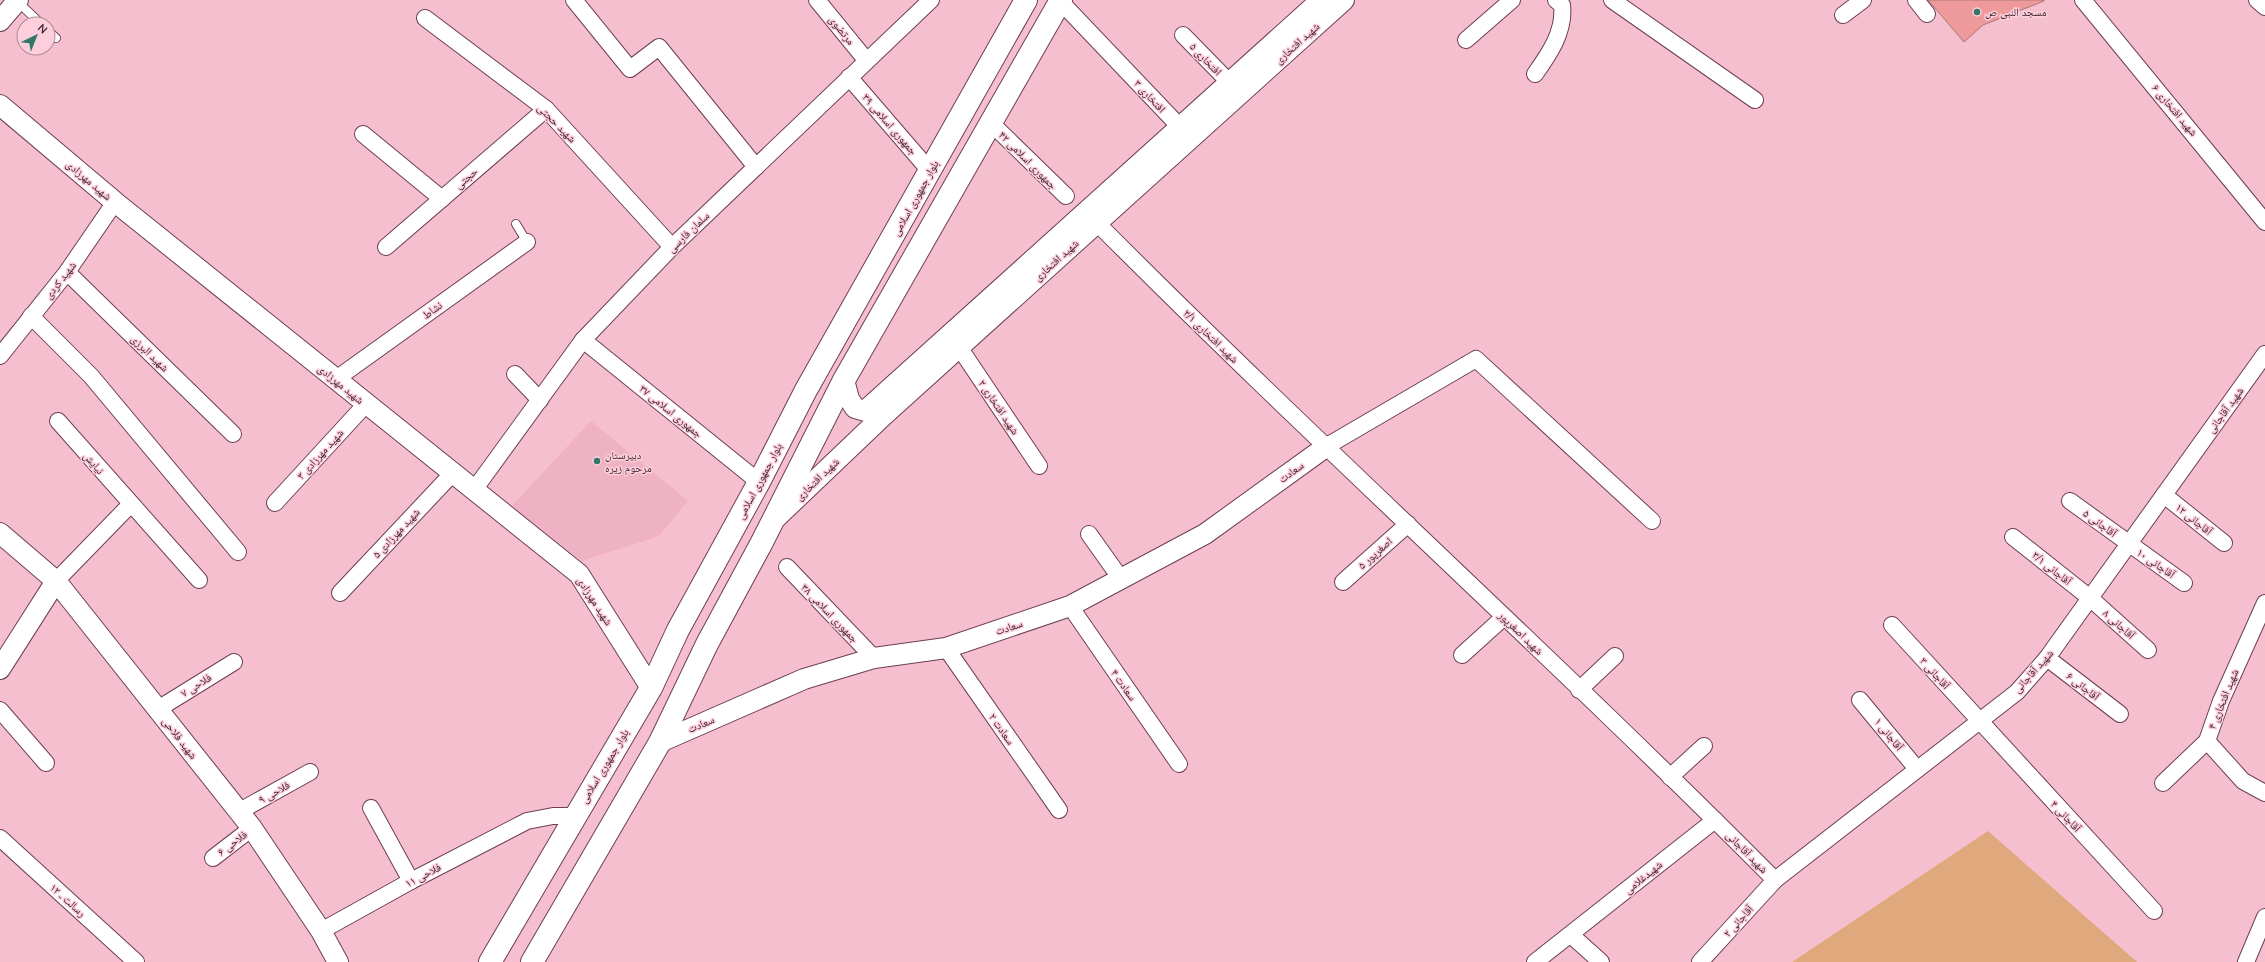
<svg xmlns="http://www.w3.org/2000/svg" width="2265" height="962" viewBox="0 0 2265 962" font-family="'Nunito Sans','Noto Naskh Arabic',sans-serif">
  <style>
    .built { fill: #efb1c4 }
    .green { fill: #dfa87d }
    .building { fill: #ee9a9b; stroke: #ab7676 }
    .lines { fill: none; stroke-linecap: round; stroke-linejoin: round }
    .service-casing { stroke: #6d404f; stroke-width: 10 }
    .minor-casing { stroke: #6d404f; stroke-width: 18 }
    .tertiary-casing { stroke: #6d404f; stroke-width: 22 }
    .secondary-casing { stroke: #6d404f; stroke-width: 24 }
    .service { stroke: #fff; stroke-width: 8 }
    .minor { stroke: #fff; stroke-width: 16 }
    .tertiary { stroke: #fff; stroke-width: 20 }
    .secondary { stroke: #fff; stroke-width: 22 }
    .poi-dot { fill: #33776a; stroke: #fdcfdc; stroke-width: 1.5 }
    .labels { text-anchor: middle; stroke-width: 3; stroke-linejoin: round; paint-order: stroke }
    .poi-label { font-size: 11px; fill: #3c262d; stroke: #fdcfdc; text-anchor: start }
    .street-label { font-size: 11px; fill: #3c262d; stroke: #fdcfdc }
  </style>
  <rect width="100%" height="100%" fill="#f6bfcf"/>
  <polygon class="built" points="591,421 688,501 659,536 582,561 512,506"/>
  <polygon class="green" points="1988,831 2137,962 1792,962"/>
  <polygon class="building" points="1928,0 2044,0 2044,1 1983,25 1964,42"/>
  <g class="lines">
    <defs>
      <g id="service">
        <polyline points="17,1 41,24"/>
        <polyline points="48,31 56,38"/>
        <polyline points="516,224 527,242"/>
      </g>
      <g id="minor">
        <polyline points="574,0 630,69 659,47 756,167"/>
        <polyline points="817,0 866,60"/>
        <polyline points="1612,0 1755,100"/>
        <polyline points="1916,0 1927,14"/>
        <polyline points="2083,0 2265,222"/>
        <polyline points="2257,0 2265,7"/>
        <polyline points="1060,1 1180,127"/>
        <polyline points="1843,15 1863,0"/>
        <polyline points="425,18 546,109 672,247"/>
        <polyline points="1183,35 1230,83"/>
        <polyline points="1466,40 1512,0"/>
        <path d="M 1535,74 C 1550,53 1565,31 1562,5 L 1556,0"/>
        <polyline points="849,77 930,171"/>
        <polyline points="991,123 1066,196"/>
        <polyline points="363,134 442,199"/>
        <path d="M 1097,223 C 1319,446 1553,657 1775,880 L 2017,692 L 2047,658 L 2265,354"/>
        <polyline points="386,247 546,109"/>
        <polyline points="67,272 233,434"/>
        <polyline points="31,316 91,376 238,552"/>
        <polyline points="583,340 759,482"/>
        <polyline points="959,347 1039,466"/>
        <polyline points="0,356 67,272 115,202"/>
        <polyline points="515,374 540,400"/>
        <polyline points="336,379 527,242"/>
        <polyline points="58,421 199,580"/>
        <polyline points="1327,446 1476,359 1652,521"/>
        <polyline points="474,490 583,340 672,247 931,0"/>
        <polyline points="2164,495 2224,543"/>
        <polyline points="2070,501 2184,583"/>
        <polyline points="275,503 366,404"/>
        <polyline points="1089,534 1121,579"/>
        <polyline points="2013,537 2090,598 2148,650"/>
        <polyline points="787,567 874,658"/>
        <polyline points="56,581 130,505"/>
        <polyline points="1343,582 1408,524"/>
        <polyline points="340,593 452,474"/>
        <polyline points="1070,606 1179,764"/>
        <polyline points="1892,625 2154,911"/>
        <polyline points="946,648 1059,810"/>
        <polyline points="1462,655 1504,617"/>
        <polyline points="2047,658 2120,714"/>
        <polyline points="1579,690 1615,656"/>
        <polyline points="1860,700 1917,769"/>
        <polyline points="158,709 234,662"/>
        <polyline points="0,710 46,763"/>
        <polyline points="2207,741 2243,781 2265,793"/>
        <polyline points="1670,777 1704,746"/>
        <polyline points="2163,783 2207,741 2221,701 2265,603"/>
        <polyline points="371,808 411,881"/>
        <polyline points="238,812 310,772"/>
        <polyline points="0,838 136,962"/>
        <polyline points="213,858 252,828"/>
        <polyline points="321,931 411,881 527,821 553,816 574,816"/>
        <polyline points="1571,935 1601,962"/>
        <polyline points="1535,962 1715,820"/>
        <polyline points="1700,962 1775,880"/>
        <polyline points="2246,962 2265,917"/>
      </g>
      <g id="tertiary">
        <polyline points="0,21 18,0"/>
        <polyline points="0,105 115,202 579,574 651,688"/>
        <polyline points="844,380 849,399 855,408 865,411 1321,0"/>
        <polyline points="777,517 884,415 1344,0"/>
        <polyline points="0,533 56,581 252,828 321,931 338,962"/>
        <polyline points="0,669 56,581"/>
        <polyline points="660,742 804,679 874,658 946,648 1070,606 1205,534 1327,446"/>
      </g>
      <g id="secondary">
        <polyline points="490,962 651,688 678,630 759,482 806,390 1026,0"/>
        <polyline points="532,962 660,742 707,644 761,544 844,380 1061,0"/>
      </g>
    </defs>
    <use href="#service" class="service-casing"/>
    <use href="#minor" class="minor-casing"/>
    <use href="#tertiary" class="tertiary-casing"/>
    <use href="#secondary" class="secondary-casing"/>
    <use href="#service" class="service"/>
    <use href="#minor" class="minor"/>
    <use href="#tertiary" class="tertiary"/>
    <use href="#secondary" class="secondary"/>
  </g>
  <g class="poi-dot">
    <circle cx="1977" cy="12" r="4"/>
    <circle cx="597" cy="461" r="4"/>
  </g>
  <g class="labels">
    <g class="poi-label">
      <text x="1985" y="16">مسجد النبی ص</text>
      <text x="605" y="459">دبیرستان<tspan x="605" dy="13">مرحوم زیره</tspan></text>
    </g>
    <g class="street-label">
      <text transform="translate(842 30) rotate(51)" y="4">مرتضوی</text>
      <text transform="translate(1297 43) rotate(-42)" y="4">شهید افتخاری</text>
      <text transform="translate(1206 59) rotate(46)" y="4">افتخاری ۵</text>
      <text transform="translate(1150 96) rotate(47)" y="4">افتخاری ۳</text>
      <text transform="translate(2175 110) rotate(50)" y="4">شهید افتخاری ۶</text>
      <text transform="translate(557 123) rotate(45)" y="4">شهید حجتی</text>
      <text transform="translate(890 124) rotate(49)" y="4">جمهوری اسلامی ۳۹</text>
      <text transform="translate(1028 160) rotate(45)" y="4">جمهوری اسلامی ۴۲</text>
      <text transform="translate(466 178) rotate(-41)" y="4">حجتی</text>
      <text transform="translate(89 180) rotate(40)" y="4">شهید مهرزادی</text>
      <text transform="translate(915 198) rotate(-61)" y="4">بلوار جمهوری اسلامی</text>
      <text transform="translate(688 232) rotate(-44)" y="4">سلمان فارسی</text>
      <text transform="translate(1056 260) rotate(-42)" y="4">شهید افتخاری</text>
      <text transform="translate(60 280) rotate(-52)" y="4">شهید کردی</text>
      <text transform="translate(432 310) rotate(-36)" y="4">نشاط</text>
      <text transform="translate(1211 336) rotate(44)" y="4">شهید افتخاری ۲/۱</text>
      <text transform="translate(150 353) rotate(44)" y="4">شهید البرزی</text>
      <text transform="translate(341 384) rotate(39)" y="4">شهید مهرزادی</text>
      <text transform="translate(999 407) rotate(56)" y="4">شهید افتخاری ۲</text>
      <text transform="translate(2225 410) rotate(-54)" y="4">شهید آقاجانی</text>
      <text transform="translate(671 411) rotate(39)" y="4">جمهوری اسلامی ۳۷</text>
      <text transform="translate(320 454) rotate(-48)" y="4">شهید مهرزادی ۳</text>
      <text transform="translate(94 463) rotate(49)" y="4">نیایش</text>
      <text transform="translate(1291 472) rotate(-36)" y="4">سعادت</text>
      <text transform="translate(817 479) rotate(-44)" y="4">شهید افتخاری</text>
      <text transform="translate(759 481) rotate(-62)" y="4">بلوار جمهوری اسلامی</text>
      <text transform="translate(2194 519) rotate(39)" y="4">آقاجانی ۱۲</text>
      <text transform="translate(2100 523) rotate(36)" y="4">آقاجانی ۵</text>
      <text transform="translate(396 533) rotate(-47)" y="4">شهید مهرزادی ۵</text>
      <text transform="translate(1375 553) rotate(-42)" y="4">اصغرپور ۵</text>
      <text transform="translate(2156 563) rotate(35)" y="4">آقاجانی ۱۰</text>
      <text transform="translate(2052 568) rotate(39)" y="4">آقاجانی ۳/۱</text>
      <text transform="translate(595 601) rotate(57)" y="4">شهید مهرزادی</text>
      <text transform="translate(830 613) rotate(46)" y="4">جمهوری اسلامی ۳۸</text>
      <text transform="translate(2119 624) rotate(42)" y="4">آقاجانی ۸</text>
      <text transform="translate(1009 627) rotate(-18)" y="4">سعادت</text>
      <text transform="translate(1521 633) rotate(44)" y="4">شهید اصغرپور</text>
      <text transform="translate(2033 671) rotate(-48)" y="4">شهید آقاجانی</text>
      <text transform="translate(1935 673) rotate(48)" y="4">آقاجانی ۳</text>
      <text transform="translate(196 685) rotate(-32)" y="4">فلاحی ۷</text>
      <text transform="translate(1124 685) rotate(55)" y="4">سعادت ۴</text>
      <text transform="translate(2083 686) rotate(38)" y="4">آقاجانی ۶</text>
      <text transform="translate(2223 699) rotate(-68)" y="4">شهید افتخاری ۴</text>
      <text transform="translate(701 724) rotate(-23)" y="4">سعادت</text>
      <text transform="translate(1002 729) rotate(55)" y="4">سعادت ۲</text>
      <text transform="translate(1889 734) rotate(51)" y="4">آقاجانی ۱</text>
      <text transform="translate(180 738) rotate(52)" y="4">شهید فلاحی</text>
      <text transform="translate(604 766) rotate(-59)" y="4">بلوار جمهوری اسلامی</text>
      <text transform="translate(274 792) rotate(-29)" y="4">فلاحی ۹</text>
      <text transform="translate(2066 816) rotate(47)" y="4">آقاجانی ۴</text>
      <text transform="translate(232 843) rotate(-37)" y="4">فلاحی ۶</text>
      <text transform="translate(1747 852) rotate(45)" y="4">شهید آقاجانی</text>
      <text transform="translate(423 875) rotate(-28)" y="4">فلاحی ۱۱</text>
      <text transform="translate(1643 877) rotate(-39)" y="4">شهیدغلامی</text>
      <text transform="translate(68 900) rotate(42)" y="4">رسالت ـ ۱۲</text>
      <text transform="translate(1738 921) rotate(-48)" y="4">آقاجانی ۲</text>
    </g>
  </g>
  <g transform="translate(36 36) rotate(43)"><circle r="19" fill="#fdcfdc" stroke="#b08b96"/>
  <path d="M0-3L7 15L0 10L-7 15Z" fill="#33776a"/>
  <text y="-6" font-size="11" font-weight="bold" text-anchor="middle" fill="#3c262d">N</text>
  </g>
</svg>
